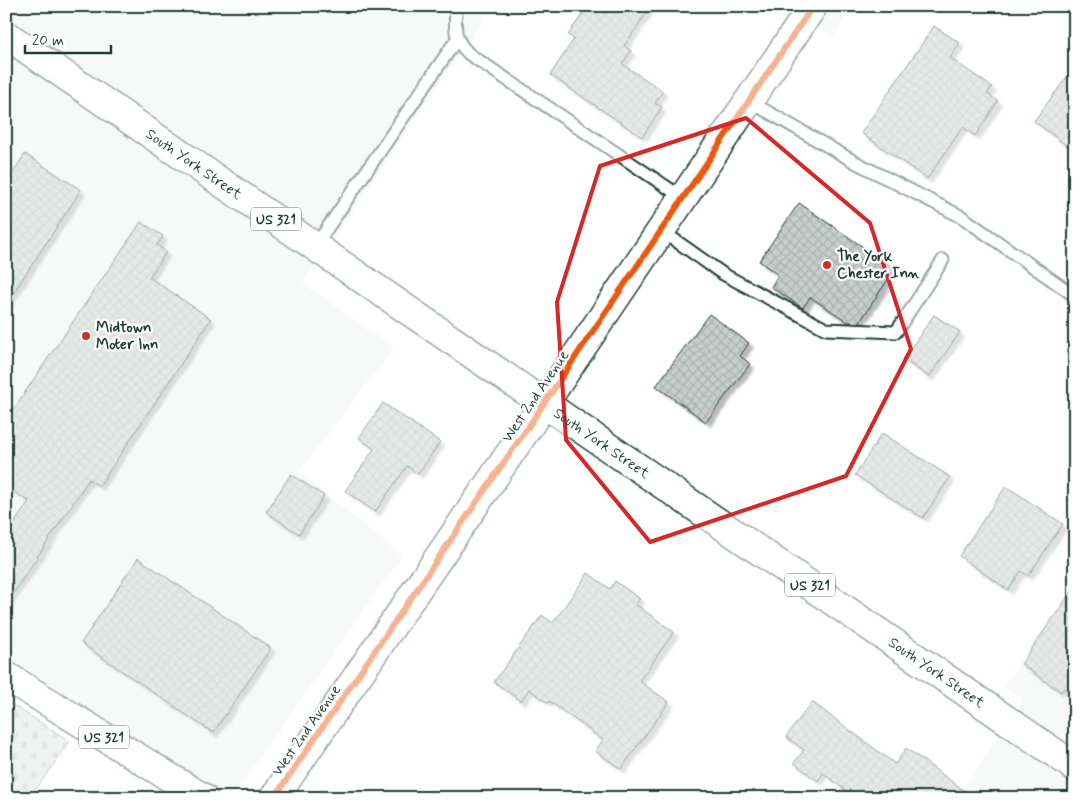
<svg xmlns="http://www.w3.org/2000/svg" width="1081" height="804" viewBox="0 0 1081 804" font-family="Mynerve,sans-serif">
  <style>
    .built { fill: #eef1f0 }
    .cemetery { fill: url(#cemetery-stones); stroke: #7e908b }
    .building { fill: url(#building-cross-hatch); stroke: #1f3d34; filter: url(#shadow) }
    .lines { fill: none; stroke-linecap: round; stroke-linejoin: round }
    .service-casing { stroke: #1f3d34; stroke-width: 15 }
    .tertiary-casing { stroke: #1f3d34; stroke-width: 31 }
    .primary-casing { stroke: #1f3d34; stroke-width: 31 }
    .service { stroke: #fff; stroke-width: 11 }
    .tertiary { stroke: #fff; stroke-width: 28 }
    .primary { stroke: #fff; stroke-width: 28 }
    .cycleway-casing { stroke: #fff; stroke-width: 9 }
    .cycleway { stroke: #e8590c; stroke-width: 6 }
    .marked { fill: none; stroke: #d62828; stroke-width: 4; stroke-linejoin: round }
    .poi-dot { fill: #c8321e; stroke: #fff; stroke-width: 2 }
    .labels { text-anchor: middle; stroke-width: 4.5; stroke-linejoin: round; paint-order: stroke }
    .shield { fill: #fff; stroke: #627771; stroke-width: 1 }
    .shield-label { font-size: 14px; font-weight: bold; fill: #1f3d34 }
    .street-label { font-size: 15px; fill: #1f3d34; stroke: #fff }
    .poi-label { font-size: 15px; font-weight: bold; fill: #1f3d34; stroke: #fff; text-anchor: start }
  </style>
  <defs>
    <pattern id="cemetery-stones" width="16" height="16" patternUnits="userSpaceOnUse" patternTransform="scale(1.25)"><rect width="16" height="16" fill="#dee3e2"/><path d="M2 7V4a2 2 0 0 1 4 0v3zM10 15v-3a2 2 0 0 1 4 0v3z" fill="#bec4c2"/></pattern>
    <pattern id="building-cross-hatch" width="8" height="8" patternUnits="userSpaceOnUse" patternTransform="scale(1.25)"><rect width="8" height="8" fill="#c7cfcc"/><path d="M0 0l8 8M0 8l8-8" fill="none" stroke="#aab3b0"/></pattern>
    <filter id="shadow"><feDropShadow dx="4.5" dy="4.5" stdDeviation="1" flood-color="#0004"/></filter>
  </defs>
  <rect width="100%" height="100%" fill="#fff"/>
  <filter id="ink" filterUnits="userSpaceOnUse"><feTurbulence type="fractalNoise" baseFrequency=".02" numOctaves="2"/><feDisplacementMap in="SourceGraphic" scale="10" xChannelSelector="R" yChannelSelector="G"/><feConvolveMatrix kernelMatrix="1 2 1 2 8 2 1 2 1" color-interpolation-filters="sRGB"/></filter>
  <g filter="url(#ink)">
    <g class="built">
      <polygon points="6,6 483,6 483,21 303,283 394,348 299,472 402,556 231,798 225,798 6,655"/>
      <polygon points="788,6 853,6 834,37"/>
      <polygon points="1075,584 1075,798 957,798 1023,700 1003,686"/>
    </g>
    <polygon class="cemetery" points="6,701 70,741 30,798 6,798"/>
    <g class="building">
      <polygon points="588,6 651,6 624,46 631,51 622,64 663,91 655,103 662,107 642,137 550,75 574,39 568,35"/>
      <polygon points="934,26 960,43 950,58 992,87 987,94 998,101 975,136 963,127 927,179 861,133"/>
      <polygon points="1075,66 1075,152 1034,121"/>
      <polygon points="25,154 81,190 6,304 6,183"/>
      <polygon points="799,203 895,269 859,323 848,322 810,297 803,308 771,287 778,275 759,261"/>
      <polygon points="141,222 163,236 157,245 166,252 149,277 211,319 99,486 89,479 6,604 6,536 29,501 6,487 6,420"/>
      <polygon points="709,314 749,343 740,356 750,364 706,422 656,386"/>
      <polygon points="934,315 960,332 929,377 903,359"/>
      <polygon points="383,403 440,442 418,474 407,466 375,512 345,491 374,449 359,438"/>
      <polygon points="882,433 950,477 923,518 855,475"/>
      <polygon points="291,474 324,496 299,534 266,512"/>
      <polygon points="1006,486 1063,524 1028,576 1021,571 1008,590 959,556"/>
      <polygon points="138,558 271,648 213,733 81,643"/>
      <polygon points="588,573 610,589 615,581 640,599 635,604 674,632 639,681 669,702 621,769 595,751 603,740 549,701 548,703 529,689 521,701 494,682 542,615 553,623"/>
      <polygon points="1075,587 1075,695 1064,688 1061,692 1021,664"/>
      <polygon points="812,702 895,764 906,748 974,798 856,798 823,773 818,781 794,763 804,750 786,737"/>
    </g>
    <g class="lines">
      <defs>
        <g id="service">
          <path d="M 456,6 C 455,28 453,39 469,54 L 683,198"/>
          <polyline points="749,101 855,162 962,217 1075,296"/>
          <polyline points="662,231 723,274 826,329 896,332 943,260"/>
          <polyline points="315,246 457,39"/>
          <polyline points="1075,352 1075,353"/>
        </g>
        <polyline id="tertiary" points="274,798 526,430 813,6"/>
        <g id="primary">
          <path id="s1" d="M 6,35 L 1068,762 L 1075,768"/>
          <polyline points="6,676 203,798"/>
        </g>
      </defs>
      <use href="#service" class="service-casing"/>
      <use href="#tertiary" class="tertiary-casing"/>
      <use href="#primary" class="primary-casing"/>
      <use href="#service" class="service"/>
      <use href="#tertiary" class="tertiary"/>
      <use href="#primary" class="primary"/>
      <defs>
        <polyline id="cycleway" points="274,798 526,430 813,6"/>
      </defs>
      <use href="#cycleway" class="cycleway-casing"/>
      <use href="#cycleway" class="cycleway"/>
    </g>
  </g>
  <path d="M0 0H1081V804H0ZM 746,118 L 870,223 L 911,349 L 846,476 L 650,542 L 566,440 L 557,302 L 600,166 Z" fill="#fff" fill-opacity=".55" fill-rule="evenodd"/>
  <path class="marked" d="M 746,118 L 870,223 L 911,349 L 846,476 L 650,542 L 566,440 L 557,302 L 600,166 Z"/>
  <g class="poi-dot">
    <circle cx="827" cy="265" r="5"/>
    <circle cx="86" cy="336" r="5"/>
  </g>
  <g class="labels">
    <g class="shield">
      <rect x="251" y="207.5" width="50" height="23" rx="4"/>
      <rect x="785" y="573.5" width="50" height="23" rx="4"/>
      <rect x="79" y="725.5" width="50" height="23" rx="4"/>
    </g>
    <g class="shield-label">
      <text x="276" y="224">US 321</text>
      <text x="810" y="590">US 321</text>
      <text x="104" y="742">US 321</text>
    </g>
    <g class="street-label">
      <text dy="5" stroke="none"><textPath href="#s1" startOffset="228">South York Street</textPath></text>
      <text transform="translate(535 396) rotate(-56)" y="5">West 2nd Avenue</text>
      <text dy="5" stroke="none"><textPath href="#s1" startOffset="722">South York Street</textPath></text>
      <text dy="5" stroke="none"><textPath href="#s1" startOffset="1128">South York Street</textPath></text>
      <text transform="translate(306 730) rotate(-55)" y="5">West 2nd Avenue</text>
    </g>
    <g class="poi-label">
      <text x="837" y="261">The York<tspan x="837" dy="17">Chester Inn</tspan></text>
      <text x="96" y="332">Midtown<tspan x="96" dy="17">Moter Inn</tspan></text>
    </g>
  </g>
  <rect width="1081" height="804" fill="none" stroke="#fff" stroke-width="25"/>
  <rect x="12" y="12" width="1056" height="779" fill="none" stroke="#1f3d34" stroke-width="2" filter="url(#ink)"/>
  <path d="M25 45v8h86v-8" fill="none" stroke="#1f3d34" stroke-width="2.5"/>
  <text x="32" y="45" font-size="15" fill="#1f3d34" stroke="#ffffff" stroke-width="4" paint-order="stroke">20 m</text>
</svg>
